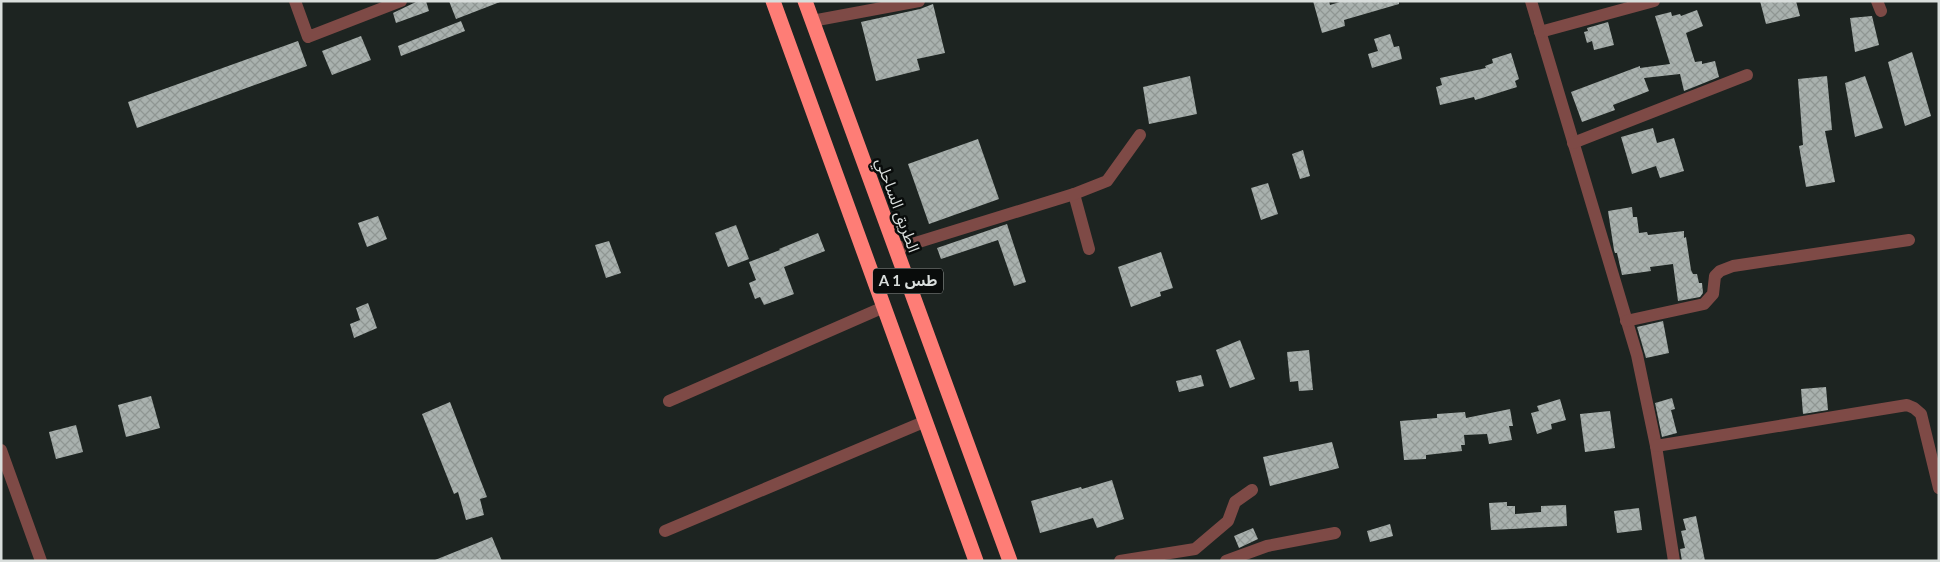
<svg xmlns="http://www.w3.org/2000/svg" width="1940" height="562" viewBox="0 0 1940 562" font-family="Lato,'Noto Sans Arabic',sans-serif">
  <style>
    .building { fill: url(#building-cross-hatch) }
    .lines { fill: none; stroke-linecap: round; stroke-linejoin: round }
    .minor { stroke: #7e4a46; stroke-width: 12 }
    .highway { stroke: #fe7d76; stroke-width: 15 }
    .labels { text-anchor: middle; stroke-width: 5; stroke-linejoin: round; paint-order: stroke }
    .shield { fill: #090c0b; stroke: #9b9f9d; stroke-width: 1 }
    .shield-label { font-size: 15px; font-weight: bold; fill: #d9dedc }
    .street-label { font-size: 16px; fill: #d9dedc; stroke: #090c0b }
  </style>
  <defs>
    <pattern id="building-cross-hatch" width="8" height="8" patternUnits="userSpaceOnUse" patternTransform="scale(1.25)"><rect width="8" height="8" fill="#a9b1ae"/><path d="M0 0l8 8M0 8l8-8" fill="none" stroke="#8f9693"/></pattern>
  </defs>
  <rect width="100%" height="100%" fill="#1d2421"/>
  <g class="building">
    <polygon points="418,1 426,1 429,11 396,23 393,13"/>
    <polygon points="449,1 499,1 500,2 456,19"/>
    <polygon points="1313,1 1329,1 1330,5 1343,1 1399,1 1399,4 1344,20 1345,26 1322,33"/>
    <polygon points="1760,1 1796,1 1800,16 1766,24"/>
    <polygon points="933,4 945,53 917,59 920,70 876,81 861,22 920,9"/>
    <polygon points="1697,10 1703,26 1686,33 1695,62 1702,61 1702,64 1715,61 1719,77 1684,91 1680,74 1644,78 1649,91 1613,105 1615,110 1582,122 1571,92 1640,66 1640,68 1670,64 1655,16 1671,12 1672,16 1680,14 1681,16"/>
    <polygon points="1872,16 1879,45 1855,52 1850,18"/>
    <polygon points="461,21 465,31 401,56 398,46"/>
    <polygon points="1608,22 1614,45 1594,50 1592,41 1587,43 1584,32 1588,31 1587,28"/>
    <polygon points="1390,34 1394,47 1399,46 1402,59 1372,68 1368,54 1378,51 1374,39"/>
    <polygon points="361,36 371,60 332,75 322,51"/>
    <polygon points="298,41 307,66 137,128 128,102"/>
    <polygon points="1912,52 1931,116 1905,126 1888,62"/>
    <polygon points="1511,53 1519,79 1515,81 1517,87 1482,98 1475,100 1474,97 1440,105 1436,87 1442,85 1440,78 1486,68 1485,66 1493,63 1492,59"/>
    <polygon points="1190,76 1197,114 1149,124 1143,87"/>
    <polygon points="1827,76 1832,130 1825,131 1835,182 1806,187 1799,146 1803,145 1798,79"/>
    <polygon points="1865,76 1883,128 1855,137 1845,83"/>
    <polygon points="1653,128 1657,143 1674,138 1684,171 1660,178 1656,166 1632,174 1621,137"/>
    <polygon points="978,139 999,199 929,224 908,164"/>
    <polygon points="1303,150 1310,176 1300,179 1292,154"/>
    <polygon points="1268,183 1278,214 1261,220 1251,188"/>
    <polygon points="1632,207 1633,217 1637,217 1639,233 1647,232 1648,235 1684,231 1684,238 1686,237 1691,270 1693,274 1697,274 1699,283 1702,283 1703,293 1700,297 1678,301 1673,264 1650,267 1651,271 1622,275 1617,253 1615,253 1614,250 1608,211"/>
    <polygon points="378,216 387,239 367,247 358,223"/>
    <polygon points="1007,224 1026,282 1014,286 998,240 941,259 937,248"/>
    <polygon points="736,225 749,259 728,267 715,233"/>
    <polygon points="818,233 825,251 784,267 794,294 764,305 760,297 755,299 749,283 756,280 749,262 780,250 779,249"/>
    <polygon points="609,241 621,273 606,278 595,245"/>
    <polygon points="1161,252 1173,288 1160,292 1161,296 1131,307 1118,267"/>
    <polygon points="368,303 377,328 354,338 350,324 360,320 356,308"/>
    <polygon points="1663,321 1669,353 1646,358 1637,327"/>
    <polygon points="1240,340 1255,379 1230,388 1216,350"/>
    <polygon points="1309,350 1313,390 1299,391 1298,381 1290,382 1287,352"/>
    <polygon points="1201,375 1204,386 1179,392 1176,381"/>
    <polygon points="1826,387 1828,410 1803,414 1801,389"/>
    <polygon points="151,396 160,428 126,437 118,405"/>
    <polygon points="1672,398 1675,409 1671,410 1677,433 1662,437 1655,403"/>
    <polygon points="1560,399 1566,420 1551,424 1552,429 1537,434 1531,413 1539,411 1537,406"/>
    <polygon points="450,402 487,497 480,499 484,515 466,520 458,492 454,494 422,414"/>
    <polygon points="1510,409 1513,426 1509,426 1512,440 1489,444 1487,434 1464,435 1465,445 1461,445 1462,451 1426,455 1426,459 1404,460 1400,421 1437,418 1437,414 1465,412 1466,418"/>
    <polygon points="1610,411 1615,448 1585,452 1580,414"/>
    <polygon points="76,425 83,452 56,459 49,432"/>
    <polygon points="1332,442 1339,468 1270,486 1263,457"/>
    <polygon points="1112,480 1124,519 1097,528 1093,518 1040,533 1031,501 1081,487 1082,489"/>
    <polygon points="1507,502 1507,506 1515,506 1515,514 1541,512 1541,506 1566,505 1567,526 1491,530 1489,503"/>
    <polygon points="1639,508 1642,530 1617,533 1614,511"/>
    <polygon points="1696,516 1705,561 1682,561 1680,549 1685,548 1681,531 1686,530 1683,519"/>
    <polygon points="1390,524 1393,536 1370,542 1367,531"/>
    <polygon points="1253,528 1258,539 1239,548 1234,536"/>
    <polygon points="492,537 502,561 435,561 435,560"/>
  </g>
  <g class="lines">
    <g class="minor">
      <polyline points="295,1 308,37 401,1"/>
      <polyline points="1531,1 1637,355 1656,446 1674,561"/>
      <polyline points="1877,1 1881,11"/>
      <polyline points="812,21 919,1"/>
      <polyline points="1540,32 1654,1"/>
      <polyline points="1573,143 1747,75"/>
      <polyline points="1074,194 1089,249"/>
      <polyline points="896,249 1074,194 1107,181 1140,135"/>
      <polyline points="1626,321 1704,304 1713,294 1715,276 1720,271 1733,266 1909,240"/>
      <polyline points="669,401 884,307"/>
      <polyline points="1656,446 1907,405 1914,408 1921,414 1939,488"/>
      <polyline points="1,450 41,561"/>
      <polyline points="665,531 926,421"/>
      <polyline points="1120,561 1195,549 1228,521 1235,502 1252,490"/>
      <polyline points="1226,561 1267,546 1335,533"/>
    </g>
    <g class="highway">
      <polyline points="773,1 976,561"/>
      <polyline points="805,1 1010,561"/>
    </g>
  </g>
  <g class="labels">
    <rect class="shield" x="873" y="268.5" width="70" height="25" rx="4"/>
    <g class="shield-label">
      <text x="908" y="286">A 1 طس</text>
    </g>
    <g class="street-label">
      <text transform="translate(898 205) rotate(70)" y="6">الطريق الساحلي</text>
    </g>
  </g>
  <rect width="1940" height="562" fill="none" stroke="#d9dedc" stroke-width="5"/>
</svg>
